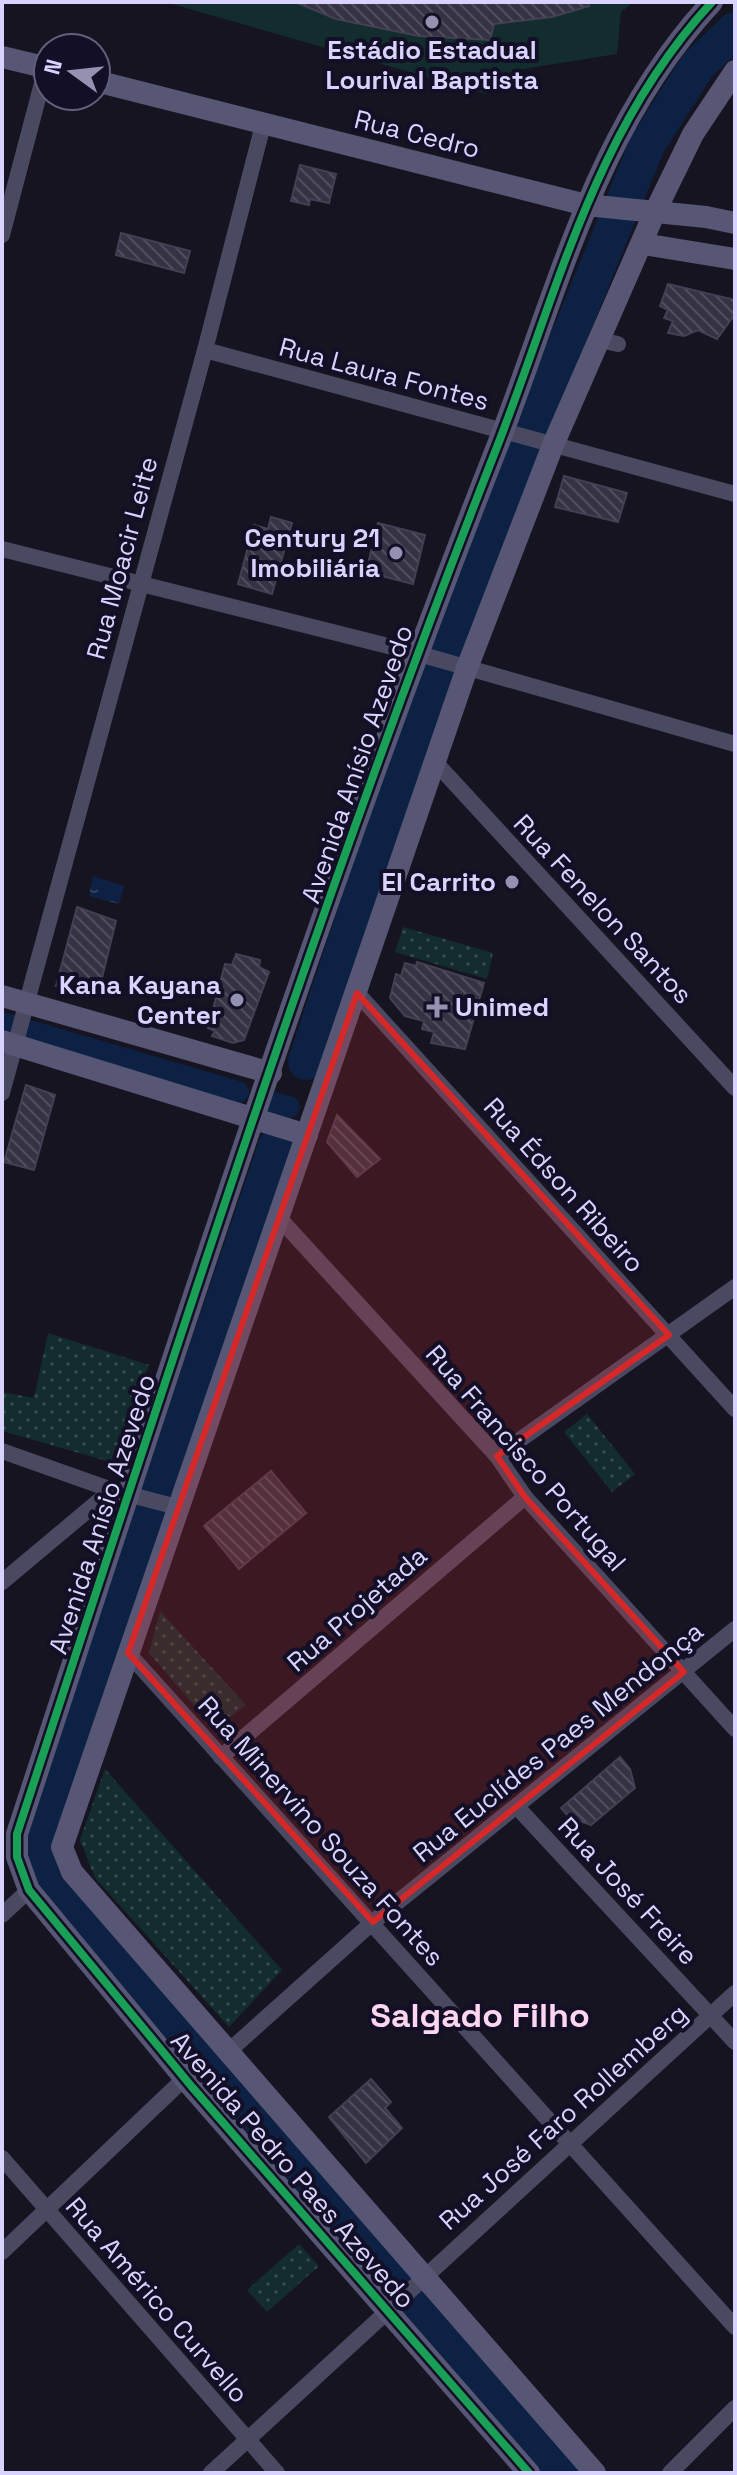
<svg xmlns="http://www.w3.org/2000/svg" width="737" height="2475" viewBox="0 0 737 2475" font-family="'Space Grotesk',sans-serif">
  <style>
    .grass { fill: url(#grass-dots) }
    .garden { fill: #132c2d }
    .water { fill: url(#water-ripples) }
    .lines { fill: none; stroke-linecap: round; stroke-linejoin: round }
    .canal { stroke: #0d2144; stroke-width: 22 }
    .river { stroke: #0d2144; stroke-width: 36 }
    .building { fill: url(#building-back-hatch); stroke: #433f54; stroke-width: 2 }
    .street { stroke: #4a4962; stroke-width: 16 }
    .secondary { stroke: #575674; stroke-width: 22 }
    .cycleway-casing { stroke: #130f26; stroke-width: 13 }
    .cycleway { stroke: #1a9f57; stroke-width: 8 }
    .marked { fill: #d62828; fill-opacity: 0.2; stroke: #d62828; stroke-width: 6; stroke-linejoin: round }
    .poi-dot { fill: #9591b1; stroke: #130f26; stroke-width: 3 }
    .labels { text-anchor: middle; stroke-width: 8; stroke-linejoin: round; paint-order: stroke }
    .poi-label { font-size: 26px; font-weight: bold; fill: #d9d4ff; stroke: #130f26; text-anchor: end }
    .street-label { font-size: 26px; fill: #d9d4ff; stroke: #130f26 }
    .district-label { font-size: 34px; font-weight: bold; fill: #ffd6f0; stroke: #130f26 }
  </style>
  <defs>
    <pattern id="grass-dots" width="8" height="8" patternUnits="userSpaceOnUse" patternTransform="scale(2)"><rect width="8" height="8" fill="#132c2d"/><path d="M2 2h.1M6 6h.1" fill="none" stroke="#354a4c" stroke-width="1.8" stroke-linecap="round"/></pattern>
    <pattern id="water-ripples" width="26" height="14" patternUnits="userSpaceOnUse" patternTransform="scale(2)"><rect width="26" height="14" fill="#0d2144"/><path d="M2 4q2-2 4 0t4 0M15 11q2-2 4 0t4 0" fill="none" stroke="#304060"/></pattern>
    <pattern id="building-back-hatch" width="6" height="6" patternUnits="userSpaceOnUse" patternTransform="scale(2)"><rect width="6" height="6" fill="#343243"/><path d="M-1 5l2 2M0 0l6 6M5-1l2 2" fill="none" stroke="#514f5f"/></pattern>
  </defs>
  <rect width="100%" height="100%" fill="#161421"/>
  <g class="grass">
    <polygon points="403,927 493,953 487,979 395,952"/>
    <polygon points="48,1333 149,1365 114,1463 2,1431 2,1392 34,1398"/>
    <polygon points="587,1414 635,1474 612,1492 564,1432"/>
    <polygon points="160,1611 246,1705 214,1729 149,1653"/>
    <polygon points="105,1769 282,1970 229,2027 95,1878 80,1840"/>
    <polygon points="299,2244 319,2266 267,2312 247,2290"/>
  </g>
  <polygon class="garden" points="165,2 634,2 621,12 617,54 523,69 486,94"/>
  <polygon class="water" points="93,876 124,886 119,904 89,896"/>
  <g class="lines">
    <g class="canal">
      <polyline points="2,1023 238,1092"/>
      <polyline points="275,1103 289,1107"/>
    </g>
    <g class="river">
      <polyline points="306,1062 400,778 505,494 647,145 698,65 735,30"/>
      <polyline points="276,1147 47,1820 39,1848 43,1867 564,2473"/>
    </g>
  </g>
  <g class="building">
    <polygon points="295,2 588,2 589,6 552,17 494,24 490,40 419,36 336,19"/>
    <polygon points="300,165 336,174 329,203 310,199 309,205 291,201"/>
    <polygon points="121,233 190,251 184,273 116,255"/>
    <polygon points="668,284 735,300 735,314 717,339 698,330 684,336 668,333 673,321 664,318 668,310 660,306"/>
    <polygon points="564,476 627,493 618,522 555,507"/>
    <polygon points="271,517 292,523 272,594 238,584 254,525 268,529"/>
    <polygon points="378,523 425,535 413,584 366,572"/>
    <polygon points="77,907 116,921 98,994 56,986"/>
    <polygon points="236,954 260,960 259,967 269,972 244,1040 233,1043 212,1036 215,1031 208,1028 225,964 232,965"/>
    <polygon points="417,962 484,983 465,1049 431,1043 434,1032 422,1029 424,1021 405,1016 390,998 396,974 401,976 405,963 416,966"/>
    <polygon points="26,1085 55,1095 34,1170 4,1162"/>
    <polygon points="337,1115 380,1159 357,1177 327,1142"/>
    <polygon points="271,1471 306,1513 239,1569 204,1526"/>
    <polygon points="620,1757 630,1769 635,1788 591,1825 569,1817 561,1808"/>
    <polygon points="371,2079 391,2102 385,2108 402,2128 366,2163 329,2117"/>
  </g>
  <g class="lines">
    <g class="street">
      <polyline points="2,235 46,68"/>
      <polyline points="599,340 618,344"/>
      <polyline points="205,350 735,494"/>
      <polyline points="2,549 416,653 735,744"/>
      <polyline points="436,763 735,1088"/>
      <polyline points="357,993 735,1409"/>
      <polyline points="2,1093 205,350 263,125"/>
      <polyline points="280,1219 497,1456 525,1497 735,1729"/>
      <polyline points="2,1451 112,1490 177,1507"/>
      <polyline points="497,1456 735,1287"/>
      <polyline points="2,1582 112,1490"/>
      <polyline points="128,1653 735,2327"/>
      <polyline points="221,1757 525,1497"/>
      <polyline points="518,1808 735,2042"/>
      <polyline points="2,1915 29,1890"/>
      <polyline points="230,2050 373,1922 735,1629"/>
      <polyline points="2,2158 277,2473"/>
      <polyline points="2,2252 185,2078"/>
      <polyline points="211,2473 735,1993"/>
      <polyline points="670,2473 735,2408"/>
    </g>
    <g class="secondary">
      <polyline points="2,57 48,68"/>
      <polyline points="96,81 586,205 706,217 735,223"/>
      <polyline points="643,244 735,259"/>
      <polyline points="2,996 271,1073"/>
      <polyline points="2,1041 307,1135"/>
      <path d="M 529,2473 L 192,2087 L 29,1890 L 17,1857 L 17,1834 C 169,1371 317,905 495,452 C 557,295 594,129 712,2"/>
      <polyline points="595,2473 72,1872 62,1847 467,668 553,445 654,214 693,134 735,71"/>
    </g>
    <defs>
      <path id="cycleway" d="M 529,2473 L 192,2087 L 29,1890 L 17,1857 L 17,1834 C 169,1371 317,905 495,452 C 557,295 594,129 712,2"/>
    </defs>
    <use href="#cycleway" class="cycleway-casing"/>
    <use href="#cycleway" class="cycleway"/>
  </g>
  <path class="marked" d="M 357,993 L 669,1335 L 497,1456 L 525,1497 L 684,1672 L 373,1922 L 128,1653 Z"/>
  <g class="poi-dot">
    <circle cx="432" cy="22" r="8"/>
    <circle cx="396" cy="553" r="8"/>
    <circle cx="512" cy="882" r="8"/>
    <circle cx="237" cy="1000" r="8"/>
    <path d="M433 995h8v8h8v8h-8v8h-8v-8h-8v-8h8z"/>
  </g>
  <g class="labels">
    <g class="poi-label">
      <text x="432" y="59" text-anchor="middle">Estádio Estadual<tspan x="432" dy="30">Lourival Baptista</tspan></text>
      <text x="380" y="547">Century 21<tspan x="380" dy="30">Imobiliária</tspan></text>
      <text x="496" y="891">El Carrito</text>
      <text x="221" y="994">Kana Kayana<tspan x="221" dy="30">Center</tspan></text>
      <text x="455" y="1016" text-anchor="start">Unimed</text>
    </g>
    <g class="street-label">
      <text transform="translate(417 134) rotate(14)" y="9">Rua Cedro</text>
      <text transform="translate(384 374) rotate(15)" y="9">Rua Laura Fontes</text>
      <text transform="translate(122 558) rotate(-75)" y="9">Rua Moacir Leite</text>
      <text transform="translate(357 764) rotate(-71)" y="9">Avenida Anísio Azevedo</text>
      <text transform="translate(603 909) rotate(47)" y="9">Rua Fenelon Santos</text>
      <text transform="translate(564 1185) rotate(48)" y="9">Rua Édson Ribeiro</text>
      <text transform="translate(526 1458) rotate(49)" y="9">Rua Francisco Portugal</text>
      <text transform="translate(102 1514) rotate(-72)" y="9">Avenida Anísio Azevedo</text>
      <text transform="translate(357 1609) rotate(-41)" y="9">Rua Projetada</text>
      <text transform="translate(558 1742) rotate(-39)" y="9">Rua Euclídes Paes Mendonça</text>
      <text transform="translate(321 1831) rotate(48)" y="9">Rua Minervino Souza Fontes</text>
      <text transform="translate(628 1891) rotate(47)" y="9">Rua José Freire</text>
      <text transform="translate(563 2117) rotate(-42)" y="9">Rua José Faro Rollemberg</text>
      <text transform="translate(293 2170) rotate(49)" y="9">Avenida Pedro Paes Azevedo</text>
      <text transform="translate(157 2300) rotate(49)" y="9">Rua Américo Curvello</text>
    </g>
    <g class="district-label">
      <text x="480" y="2027">Salgado Filho</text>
    </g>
  </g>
  <rect width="737" height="2475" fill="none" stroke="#d9d4ff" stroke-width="8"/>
  <g transform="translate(72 72) rotate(285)"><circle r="38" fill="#130f26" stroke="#625e7d" stroke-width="2"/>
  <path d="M0-6L14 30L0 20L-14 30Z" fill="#9591b1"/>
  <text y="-12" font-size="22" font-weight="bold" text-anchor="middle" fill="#d9d4ff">N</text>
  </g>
</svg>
